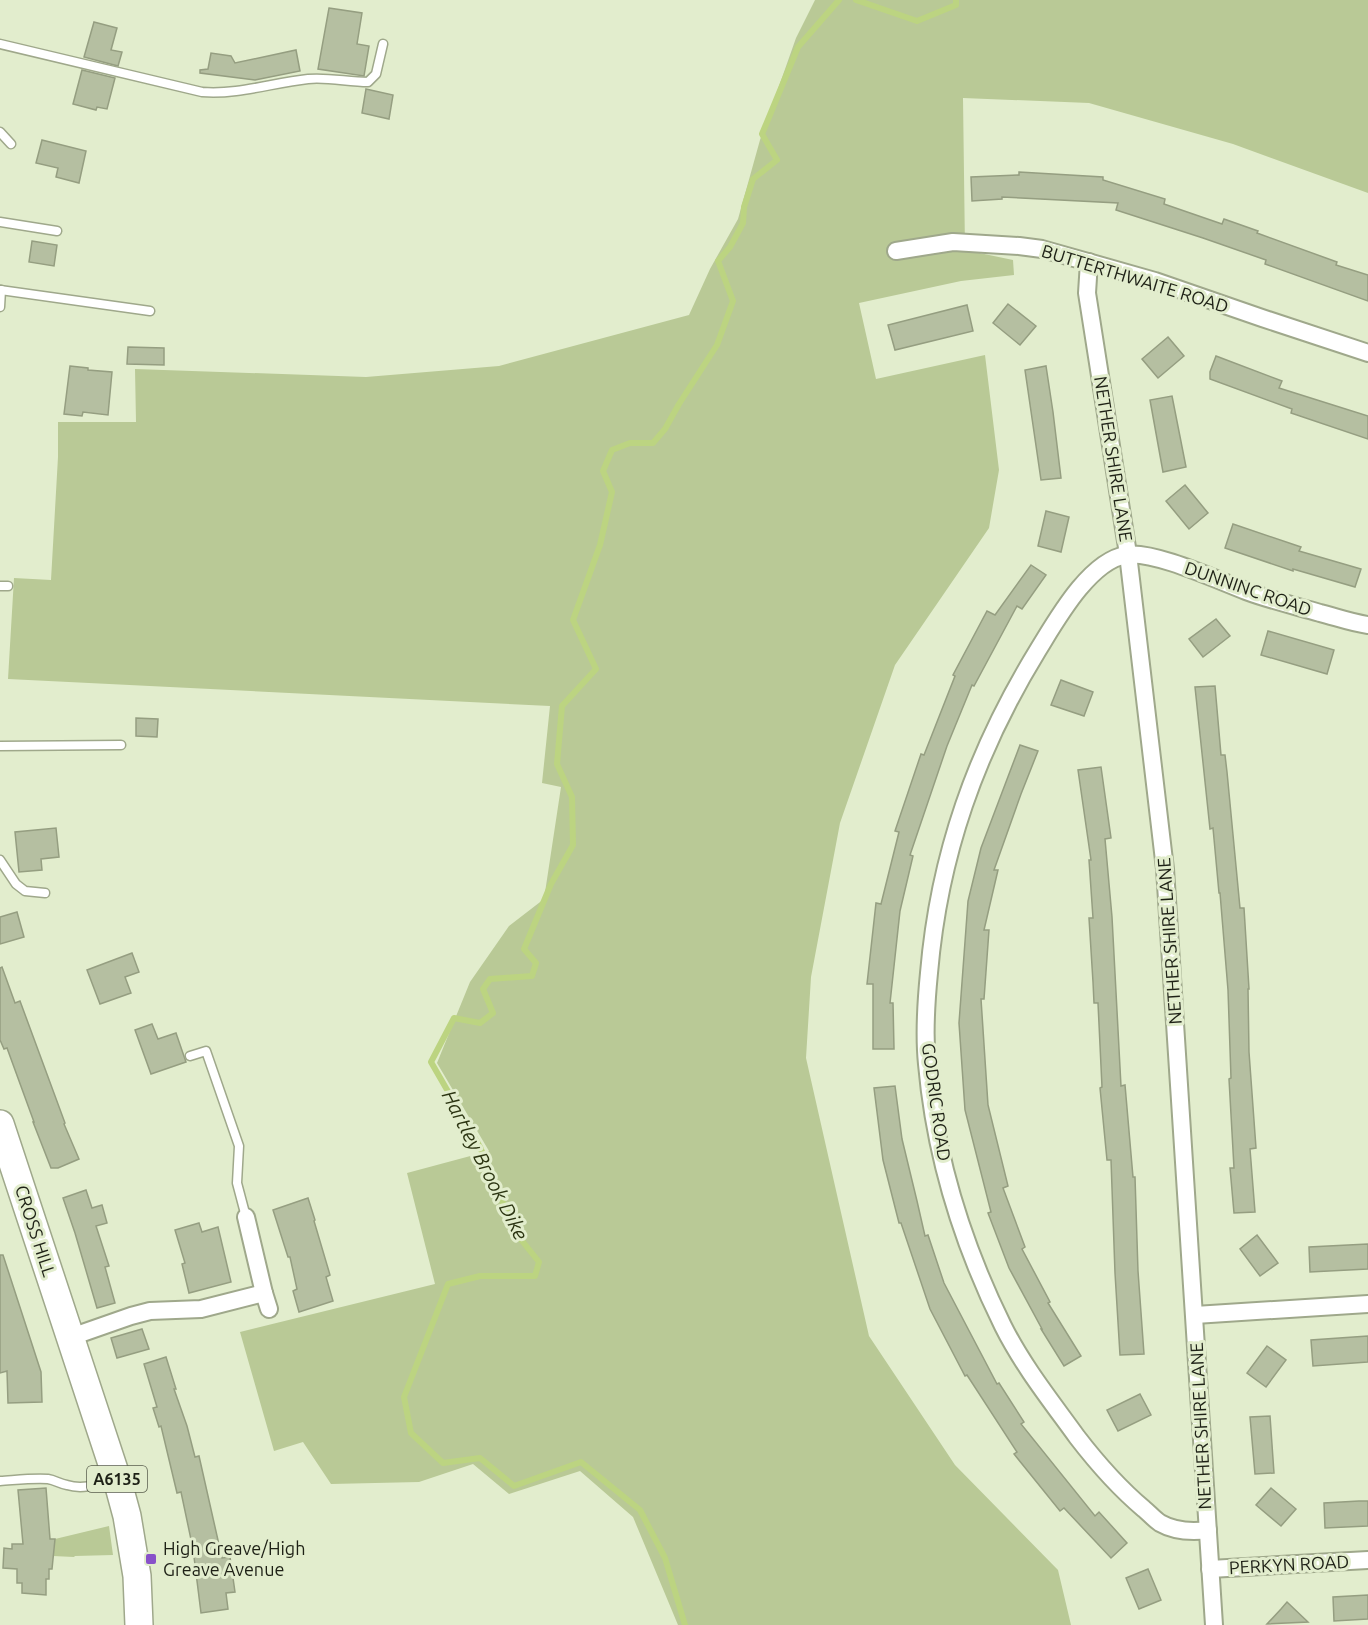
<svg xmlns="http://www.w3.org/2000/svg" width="1368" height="1625" viewBox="0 0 1368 1625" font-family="Ubuntu,sans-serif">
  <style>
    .green { fill: #b9c996 }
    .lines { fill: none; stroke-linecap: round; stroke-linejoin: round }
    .stream { stroke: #bcd481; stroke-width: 6 }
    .building { fill: #b5bfa1; stroke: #959e81; stroke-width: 1.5 }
    .lane-casing { stroke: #9fa88b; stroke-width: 11 }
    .street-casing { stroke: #9fa88b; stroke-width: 20 }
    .primary-casing { stroke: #9fa88b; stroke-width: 30 }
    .lane { stroke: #fff; stroke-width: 8 }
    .street { stroke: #fff; stroke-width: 16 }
    .primary { stroke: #fff; stroke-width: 27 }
    .poi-dot { fill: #8851c9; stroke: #e2edcd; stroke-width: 2 }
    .labels { text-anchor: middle; stroke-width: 6; stroke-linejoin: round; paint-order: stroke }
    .shield { fill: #e2edcd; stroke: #595e4d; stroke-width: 1.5 }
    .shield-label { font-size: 16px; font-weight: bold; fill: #1e2116 }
    .street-label { font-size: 18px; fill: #1e2116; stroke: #e2edcd }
    .poi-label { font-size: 18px; fill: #1e2116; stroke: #e2edcd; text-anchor: start }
    .water-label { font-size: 20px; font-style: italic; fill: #2c3512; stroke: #e2edcd }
  </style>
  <rect width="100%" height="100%" fill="#e2edcd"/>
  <g class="green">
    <polygon points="815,0 1368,0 1368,193 1233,144 1089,103 963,98 965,250 1013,260 1014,275 961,281 859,303 876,379 985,355 999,470 989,528 895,665 840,823 811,977 806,1058 869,1336 955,1465 1058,1570 1071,1625 678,1625 633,1517 580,1471 509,1494 473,1464 419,1482 331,1484 303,1442 274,1451 240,1332 435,1284 407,1173 489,1151 437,1063 470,982 509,926 544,899 561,787 542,783 550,706 8,679 14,578 51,580 58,457 58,422 136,422 135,369 366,377 499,366 689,315 710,269 738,219 760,140 796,38"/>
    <polygon points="109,1526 113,1555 75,1556 74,1557 53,1556 55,1539"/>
  </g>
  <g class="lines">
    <g class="stream">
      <polyline points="856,0 917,21 956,5 956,0"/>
      <polyline points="685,1625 665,1558 640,1510 581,1462 514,1486 480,1458 443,1463 411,1433 404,1397 448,1284 480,1276 535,1276 539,1262 515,1232 480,1147 431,1062 454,1018 480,1023 493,1013 483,989 490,979 532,976 536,963 524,949 551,884 573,845 572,797 557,764 562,706 596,669 573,620 600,545 612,492 603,471 612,450 630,443 653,443 665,429 679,404 717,345 733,301 718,261 730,247 743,223 744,207 753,179 777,160 762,134 798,47 839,0"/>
    </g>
  </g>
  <g class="building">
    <polygon points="329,8 362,13 357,44 369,46 364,76 318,69"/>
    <polygon points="94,22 117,28 111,50 122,52 118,66 84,57"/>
    <polygon points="296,50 300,71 255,80 200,73 200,70 208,69 211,53 231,56 235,63"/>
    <polygon points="82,70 115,78 107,109 97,107 96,110 73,104"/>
    <polygon points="366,89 393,95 389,119 362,113"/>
    <polygon points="42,140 86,151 79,183 56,177 58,168 36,163"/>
    <polygon points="1019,172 1103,177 1103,180 1165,199 1164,204 1222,224 1224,219 1258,231 1257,233 1337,262 1336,265 1368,275 1368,301 1265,264 1266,260 1203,238 1116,210 1118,203 1002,197 1002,199 972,201 971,177 1019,175"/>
    <polygon points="32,241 57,245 54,266 29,262"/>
    <polygon points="1008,304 1036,326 1020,345 993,323"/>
    <polygon points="967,305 973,331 895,350 888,325"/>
    <polygon points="1168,337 1184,356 1158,378 1142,359"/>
    <polygon points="128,347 164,348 164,365 127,364"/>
    <polygon points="1216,356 1282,381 1279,388 1368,416 1368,439 1291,413 1292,409 1210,379 1210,372"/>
    <polygon points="70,366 88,368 88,370 112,372 108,415 83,412 82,416 64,414"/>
    <polygon points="1046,366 1053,412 1061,478 1041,480 1025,370"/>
    <polygon points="1172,396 1186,467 1163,472 1150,400"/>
    <polygon points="1185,485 1208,513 1189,529 1166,501"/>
    <polygon points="1046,511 1069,517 1061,552 1038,546"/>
    <polygon points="1233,524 1301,547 1299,551 1361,569 1355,587 1293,569 1293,571 1225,548"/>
    <polygon points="1031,565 1046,575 1022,609 1017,606 974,686 972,685 947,746 910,855 913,856 900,911 890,1003 893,1003 894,1049 873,1049 873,984 867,984 876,903 881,904 899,832 895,831 921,754 924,755 955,676 953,675 987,611 995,615"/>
    <polygon points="1216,619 1230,636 1203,657 1189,639"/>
    <polygon points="1268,631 1334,650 1327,674 1261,655"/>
    <polygon points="1061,680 1093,692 1084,716 1051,705"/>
    <polygon points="1215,686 1221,755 1225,755 1227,772 1240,908 1244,908 1249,989 1248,989 1249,1052 1256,1148 1250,1149 1255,1212 1234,1213 1230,1168 1234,1168 1229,1079 1231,1078 1228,990 1220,893 1219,893 1213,828 1210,829 1195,687"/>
    <polygon points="136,718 158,719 157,737 136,736"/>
    <polygon points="1020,745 1038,751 1021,794 994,870 998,870 984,930 989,930 984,999 981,999 988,1105 1008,1186 1003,1188 1025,1247 1022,1249 1050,1302 1048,1303 1081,1356 1064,1366 1041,1329 1042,1329 1009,1268 988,1213 991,1212 965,1110 959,1023 968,901 981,848"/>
    <polygon points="1101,767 1111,838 1105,839 1112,917 1121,1086 1125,1085 1133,1177 1135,1177 1138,1271 1144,1354 1120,1355 1115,1273 1111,1160 1107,1160 1100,1088 1102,1087 1098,1003 1094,1003 1093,982 1089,918 1093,918 1089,860 1091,860 1078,770"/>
    <polygon points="56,828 59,857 41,859 42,870 19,872 15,832"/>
    <polygon points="17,912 24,937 0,944 0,917"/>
    <polygon points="132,953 139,972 125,977 131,993 100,1004 87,970"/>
    <polygon points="2,967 15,1003 20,1001 65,1123 64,1124 79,1159 58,1168 51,1168 33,1122 34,1122 7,1048 4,1049 0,1040 0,968"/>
    <polygon points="152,1024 158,1039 176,1033 186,1062 151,1074 135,1030"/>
    <polygon points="895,1086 902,1139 917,1201 925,1236 928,1235 944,1283 997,1384 999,1383 1024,1422 1021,1424 1095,1516 1099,1512 1127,1543 1111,1558 1064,1508 1060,1511 1014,1454 1017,1452 967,1375 965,1376 930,1309 901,1223 899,1223 883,1160 874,1088"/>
    <polygon points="86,1190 92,1208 102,1205 107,1223 96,1226 109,1266 105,1267 115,1303 97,1308 75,1233 63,1198"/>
    <polygon points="308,1198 315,1220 314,1221 330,1275 326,1277 333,1301 299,1312 293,1291 297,1289 290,1257 288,1257 273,1210"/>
    <polygon points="199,1223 202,1232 218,1227 231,1282 189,1293 182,1264 185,1263 175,1230"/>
    <polygon points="1257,1235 1278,1263 1260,1276 1240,1249"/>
    <polygon points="1368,1244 1368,1269 1310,1272 1309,1247"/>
    <polygon points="0,1255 3,1255 41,1372 42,1402 8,1403 7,1371 0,1373"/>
    <polygon points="142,1329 149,1349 117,1358 111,1338"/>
    <polygon points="1368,1336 1368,1362 1313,1366 1311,1340"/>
    <polygon points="1267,1346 1286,1360 1266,1387 1247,1373"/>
    <polygon points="166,1357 176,1389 174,1389 187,1426 195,1457 199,1456 222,1558 230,1557 235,1592 226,1593 228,1609 201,1613 193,1549 181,1492 177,1493 161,1426 159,1427 153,1408 157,1407 144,1364"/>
    <polygon points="1140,1394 1151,1415 1118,1431 1107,1410"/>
    <polygon points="1270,1416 1274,1473 1255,1474 1250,1417"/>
    <polygon points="46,1488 50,1539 55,1539 52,1569 49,1569 49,1579 46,1579 46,1595 22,1593 22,1583 17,1583 17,1569 3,1568 4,1548 12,1549 12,1544 23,1544 18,1490"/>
    <polygon points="1271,1488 1296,1509 1281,1526 1256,1505"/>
    <polygon points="1359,1501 1368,1501 1368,1526 1325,1528 1324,1503"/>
    <polygon points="1148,1569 1161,1600 1139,1609 1126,1578"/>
    <polygon points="1368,1595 1368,1619 1334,1621 1333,1597"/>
    <polygon points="1287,1602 1308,1622 1267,1624 1281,1609"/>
  </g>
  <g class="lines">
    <defs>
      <g id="lane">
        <path d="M 0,44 L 202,92 C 237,95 272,83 308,79 C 328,77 348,82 368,82 L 376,74 L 383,44"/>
        <polyline points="0,132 11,144"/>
        <polyline points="0,222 57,231"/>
        <polyline points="0,290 150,311"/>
        <polyline points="0,307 1,290"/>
        <polyline points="0,586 8,586"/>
        <polyline points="0,746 121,745"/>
        <polyline points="0,860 16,884 25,891 45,893"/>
        <polyline points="190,1056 206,1051 239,1146 237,1183 246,1217"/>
        <path d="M 0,1481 C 16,1480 32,1478 48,1479 C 55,1480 60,1484 67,1485 C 83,1490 99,1484 114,1480"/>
      </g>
      <g id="street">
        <polyline points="896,251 953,242 1019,246 1042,249 1155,281 1262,318 1368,353"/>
        <polyline points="1089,262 1087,293 1128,554 1165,869 1214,1625"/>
        <polyline points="246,1217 264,1293 269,1309"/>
        <polyline points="1195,1315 1368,1304"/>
        <polyline points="71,1337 131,1316 150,1311 201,1309 264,1293"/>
        <path d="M 1208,1530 C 1192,1532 1174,1531 1160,1523 C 1154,1519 1149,1513 1144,1509 C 1119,1488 1097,1463 1077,1437 C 1051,1401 1023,1366 1003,1326 C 963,1245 935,1155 927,1064 C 924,1034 926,1003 929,973 C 939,855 976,751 1038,650 C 1056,621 1089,561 1126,555 C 1153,550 1219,581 1246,591 C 1270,600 1296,606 1320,613 C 1336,617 1352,623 1368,625"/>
        <polyline points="1210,1569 1368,1560"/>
      </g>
      <polyline id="primary" points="0,1124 117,1479 127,1516 137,1576 139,1625"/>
    </defs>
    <use href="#lane" class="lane-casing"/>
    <use href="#street" class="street-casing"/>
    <use href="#primary" class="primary-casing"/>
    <use href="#lane" class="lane"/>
    <use href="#street" class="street"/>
    <use href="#primary" class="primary"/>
  </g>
  <rect class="poi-dot" x="145" y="1553" width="12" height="12" rx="3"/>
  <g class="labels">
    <rect class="shield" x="87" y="1466" width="60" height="26" rx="4.5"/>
    <g class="shield-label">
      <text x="117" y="1485">A6135</text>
    </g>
    <g class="street-label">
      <text transform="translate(1135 279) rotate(17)" y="6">BUTTERTHWAITE ROAD</text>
      <text transform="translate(1113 459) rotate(81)" y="6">NETHER SHIRE LANE</text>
      <text transform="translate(1248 589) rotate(19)" y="6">DUNNINC ROAD</text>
      <text transform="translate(1170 941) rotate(-94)" y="6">NETHER SHIRE LANE</text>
      <text transform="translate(936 1102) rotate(82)" y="6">GODRIC ROAD</text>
      <text transform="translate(35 1231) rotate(72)" y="6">CROSS HILL</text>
      <text transform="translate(1201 1426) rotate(-93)" y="6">NETHER SHIRE LANE</text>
      <text transform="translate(1289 1565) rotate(-3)" y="6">PERKYN ROAD</text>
    </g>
    <g class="poi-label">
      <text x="163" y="1555">High Greave/High<tspan x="163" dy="21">Greave Avenue</tspan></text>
    </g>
    <g class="water-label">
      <text transform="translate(485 1165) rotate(63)" y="7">Hartley Brook Dike</text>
    </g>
  </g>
</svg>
